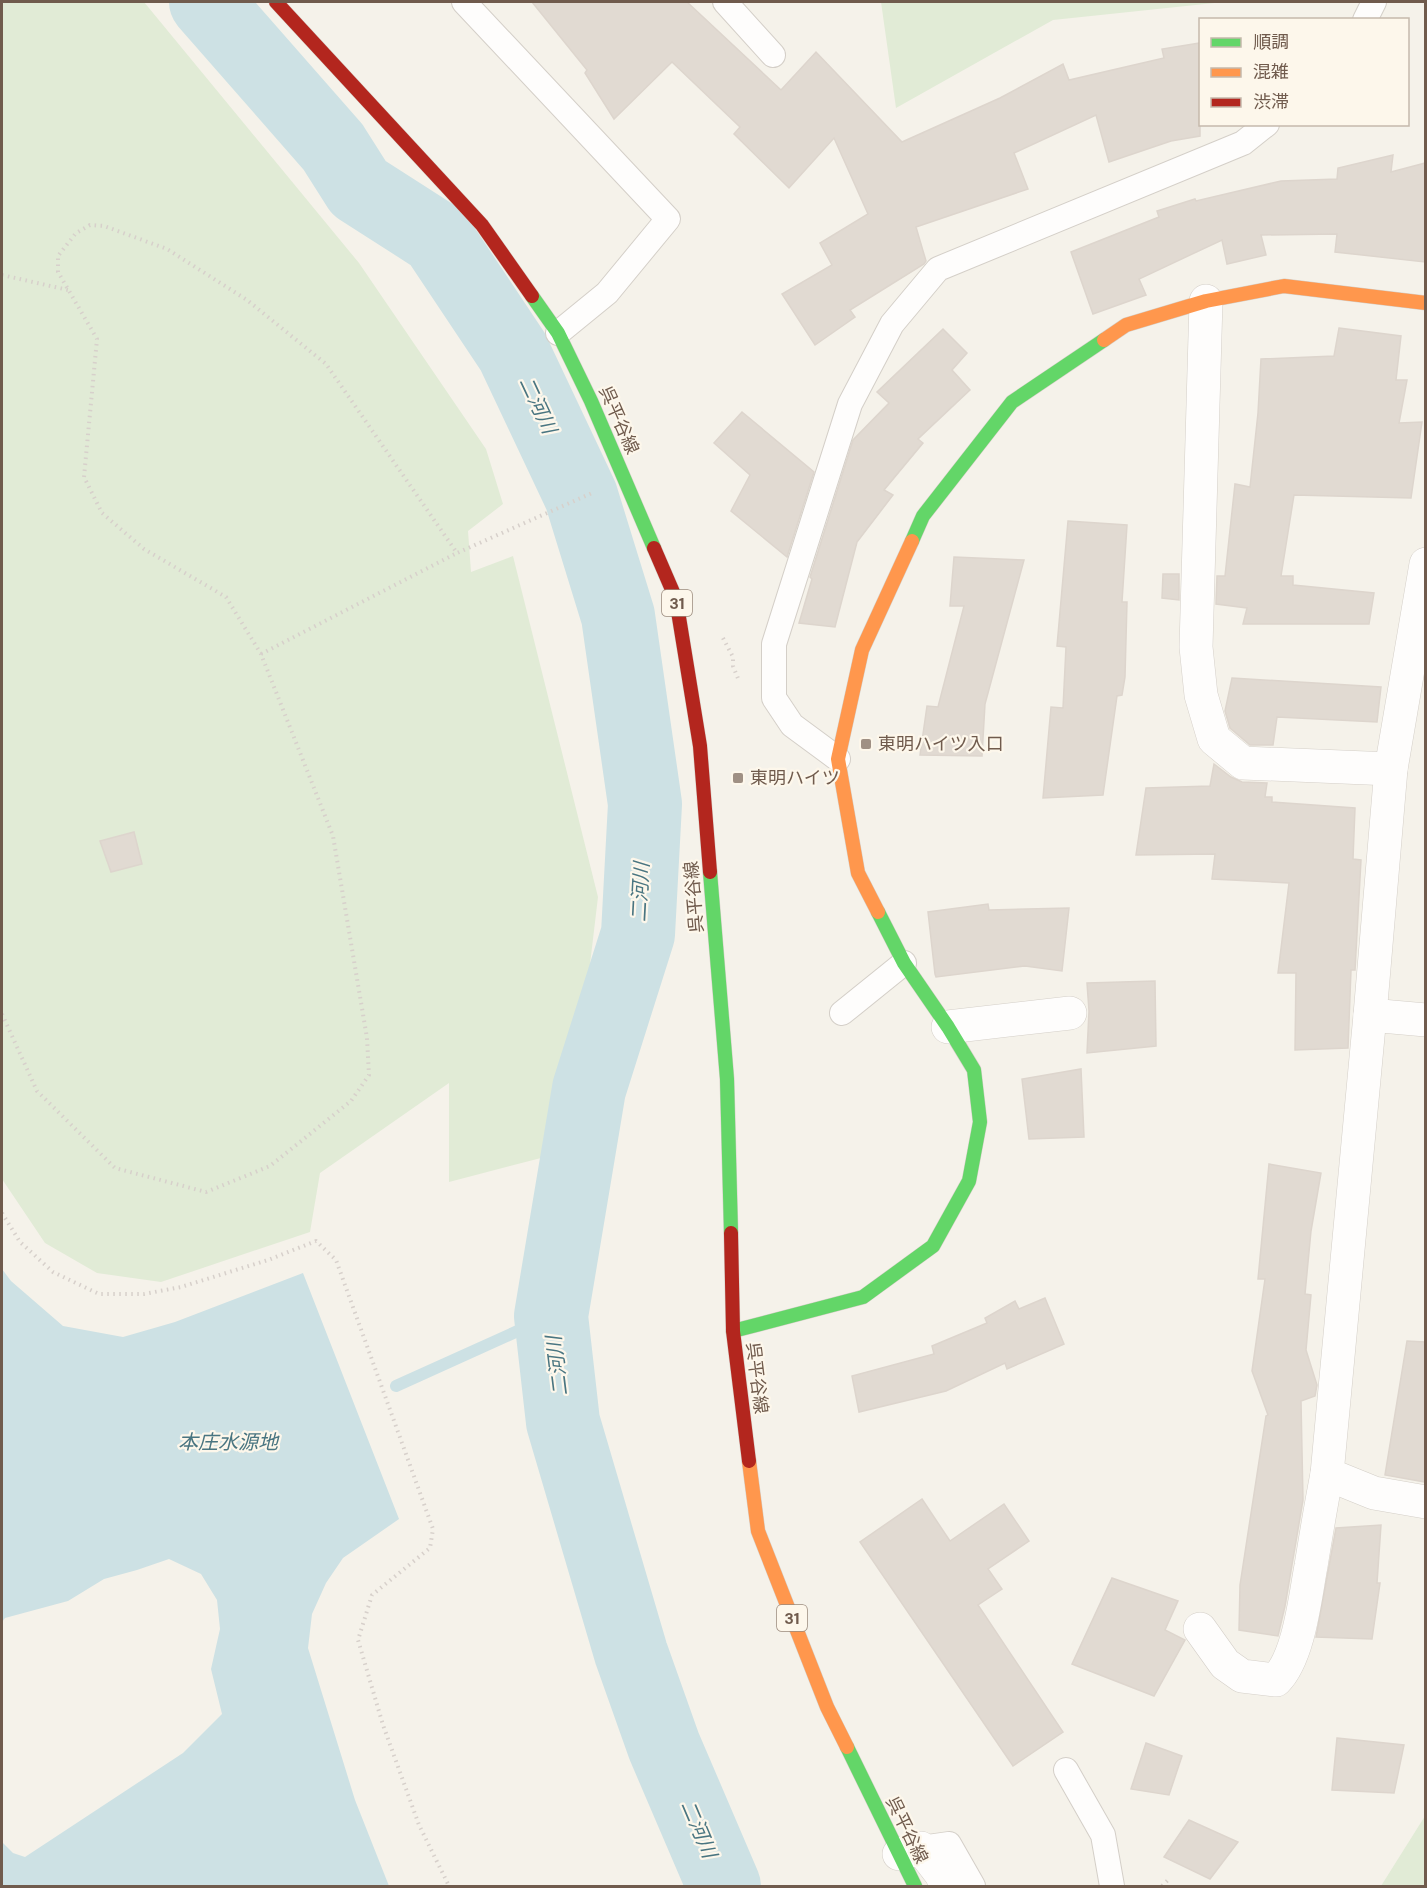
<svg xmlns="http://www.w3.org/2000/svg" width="1427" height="1888" viewBox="0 0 1427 1888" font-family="'DM Sans','Noto Sans JP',sans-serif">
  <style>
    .green { fill: #e1ebd6 }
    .water { fill: #cde1e4 }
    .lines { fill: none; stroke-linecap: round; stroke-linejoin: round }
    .stream { stroke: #cde1e4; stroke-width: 12 }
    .river { stroke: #cde1e4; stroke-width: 74 }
    .building { fill: #e1dad2; stroke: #ddd5cd; stroke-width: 1.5 }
    .lane-casing { stroke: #d4cfc8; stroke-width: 26 }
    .street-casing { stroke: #d4cfc8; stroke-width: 34 }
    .fast-casing { stroke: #d5cfc8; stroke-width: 15 }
    .slow-casing { stroke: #d5cfc8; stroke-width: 15 }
    .jam-casing { stroke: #d5cfc8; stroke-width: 15 }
    .path { stroke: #d7d0cb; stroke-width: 4; stroke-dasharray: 1.5 4.5; stroke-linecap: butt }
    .lane { stroke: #fefdfc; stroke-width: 24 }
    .street { stroke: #fefdfc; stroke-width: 33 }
    .fast { stroke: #63d668; stroke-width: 14 }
    .slow { stroke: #ff974d; stroke-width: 14 }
    .jam { stroke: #b3261e; stroke-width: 14 }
    .poi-dot { fill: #9f9084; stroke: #fdf7eb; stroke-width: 2 }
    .labels { text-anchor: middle; stroke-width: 4.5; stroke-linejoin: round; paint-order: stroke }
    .shield { fill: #fdf7eb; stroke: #9a8a7c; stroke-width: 1.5 }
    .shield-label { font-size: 16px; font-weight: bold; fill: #705b4d }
    .street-label { font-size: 18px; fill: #705b4d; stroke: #fdf7eb }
    .poi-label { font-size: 18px; fill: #705b4d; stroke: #fdf7eb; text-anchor: start }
    .water-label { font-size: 20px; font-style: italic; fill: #497581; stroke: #fdf7eb }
  </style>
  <rect width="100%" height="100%" fill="#f5f2ea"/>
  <g class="green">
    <polygon points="2,2 144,2 359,263 486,449 503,504 468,531 471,572 513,556 598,897 581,1040 563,1123 541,1158 449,1182 449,1083 320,1173 310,1232 161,1282 97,1273 45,1243 2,1179"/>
    <polygon points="881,2 1224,2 1053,20 896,108"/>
    <polygon points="1425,1816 1425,1886 1381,1886"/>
  </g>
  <polygon class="water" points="2,1269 11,1281 63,1326 123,1337 175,1322 303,1273 399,1519 343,1558 326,1583 312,1614 308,1648 355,1800 389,1886 2,1886 2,1842 13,1853 25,1857 183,1753 222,1714 211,1669 220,1629 217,1600 201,1574 169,1559 137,1570 104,1579 68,1601 5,1618 2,1622"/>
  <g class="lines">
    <polyline class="stream" points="396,1386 551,1316"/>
    <polyline class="river" points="206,2 333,147 359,188 437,238 513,352 581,496 618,616 645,804 638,934 589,1089 551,1316 563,1422 631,1653 664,1746 724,1886"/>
  </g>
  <g class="building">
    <polygon points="532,2 687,2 781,90 816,52 902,142 1000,98 1063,64 1069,80 1164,58 1162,49 1200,43 1200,136 1171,141 1109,162 1096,115 1014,153 1028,189 916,227 926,261 924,264 850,310 855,317 815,345 782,294 832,265 820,243 868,214 834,138 789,188 734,134 740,127 672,62 614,119 585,73 587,70"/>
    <polygon points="1393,155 1391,172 1425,163 1425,262 1335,252 1337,234 1261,235 1266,255 1227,264 1222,240 1139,279 1146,295 1093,314 1071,252 1159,217 1157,211 1195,199 1196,201 1281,181 1337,179 1338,168"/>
    <polygon points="1339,328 1401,336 1396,380 1407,380 1399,423 1422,422 1411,498 1294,495 1281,576 1293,576 1293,585 1374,593 1369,624 1243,624 1247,608 1216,604 1217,576 1225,576 1235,484 1250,487 1258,413 1261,359 1334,356"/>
    <polygon points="943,329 967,353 952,370 970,390 918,439 923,443 884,490 893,495 857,542 835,627 799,623 812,579 810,577 853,440 889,403 877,392"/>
    <polygon points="742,412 814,472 787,557 731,511 750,475 714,443"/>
    <polygon points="1068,521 1127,525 1122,602 1127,602 1125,677 1122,695 1117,696 1103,795 1043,798 1051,707 1063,708 1066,647 1057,646"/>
    <polygon points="954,557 1024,560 985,704 982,756 920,755 927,706 938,707 964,606 950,606"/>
    <polygon points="1163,574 1179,574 1179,600 1162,598"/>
    <polygon points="1232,678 1381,687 1377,722 1277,717 1273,745 1250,745 1230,728 1225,711"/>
    <polygon points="1214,764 1231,777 1242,782 1267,783 1265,797 1272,797 1272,802 1355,808 1353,859 1361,860 1355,970 1351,970 1348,1048 1295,1050 1296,973 1278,973 1289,883 1212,879 1215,854 1136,855 1146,788 1210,786"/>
    <polygon points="134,832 142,864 111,872 100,841"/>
    <polygon points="988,904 989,910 1069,908 1062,971 1025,966 936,977 935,974 928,912"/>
    <polygon points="1155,981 1156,1046 1087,1053 1089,1011 1087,983"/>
    <polygon points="1081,1069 1084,1137 1029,1139 1022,1079"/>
    <polygon points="1269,1164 1321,1173 1311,1231 1305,1294 1311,1295 1306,1350 1317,1385 1315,1396 1301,1401 1303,1500 1285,1606 1278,1636 1239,1630 1240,1585 1266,1416 1268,1415 1252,1371 1265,1279 1258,1279"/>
    <polygon points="1045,1298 1064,1344 1007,1369 1005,1363 946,1391 859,1412 852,1376 934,1354 932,1346 987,1323 985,1318 1015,1301 1019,1309"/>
    <polygon points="1407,1341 1425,1342 1425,1482 1385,1475"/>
    <polygon points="922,1499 950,1541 1004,1504 1029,1541 988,1569 1002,1589 978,1605 1063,1732 1013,1766 860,1542"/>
    <polygon points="1381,1525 1377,1583 1380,1583 1372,1639 1316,1637 1336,1528"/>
    <polygon points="1112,1578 1178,1601 1165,1630 1185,1640 1154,1696 1072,1664"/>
    <polygon points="1337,1738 1404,1745 1394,1793 1332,1790"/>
    <polygon points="1146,1743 1182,1756 1169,1795 1131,1789"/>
    <polygon points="1189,1820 1238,1842 1210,1879 1164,1857"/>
  </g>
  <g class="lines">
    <defs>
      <g id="lane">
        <polyline points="464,2 668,219 607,293 558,333"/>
        <polyline points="725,2 773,55"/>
        <polyline points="1365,20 1374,2"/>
        <polyline points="838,759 792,725 774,698 774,644 850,404 892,324 938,269 1243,143 1267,124"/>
        <polyline points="842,1013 904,963"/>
        <polyline points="1066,1770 1103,1835 1112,1886"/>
        <polyline points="921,1848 949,1844 973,1886"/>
      </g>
      <g id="street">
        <polyline points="1206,301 1196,647 1201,695 1214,739 1243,763 1391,769"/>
        <polyline points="1426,564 1391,769 1370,1015 1327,1474 1374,1493 1426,1502"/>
        <polyline points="1370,1015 1426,1020"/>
        <polyline points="948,1027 1070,1013"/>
        <path d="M 1200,1629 L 1225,1664 L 1242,1676 L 1276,1680 C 1299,1657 1305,1598 1311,1566 C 1316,1535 1321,1505 1327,1474"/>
        <polyline points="899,1854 921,1848 941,1874 947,1886"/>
      </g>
      <g id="fast">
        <polyline points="532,296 558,333 591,401 654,548"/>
        <polyline points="912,541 923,516 1012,402 1104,340"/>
        <polyline points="710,872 727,1079 731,1233"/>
        <polyline points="733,1331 863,1297 933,1246 969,1181 980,1122 974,1070 948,1027 904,963 878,912"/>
        <polyline points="847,1747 915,1886"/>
      </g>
      <g id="slow">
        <polyline points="1104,340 1126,325 1206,301 1284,286 1426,303"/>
        <polyline points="878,912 858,873 838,759 862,650 912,541"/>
        <polyline points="749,1461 758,1531 827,1707 847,1747"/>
      </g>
      <g id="jam">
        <polyline points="276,2 482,225 532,296"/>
        <polyline points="654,548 676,599 700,746 710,872"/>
        <polyline points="731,1233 733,1331 749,1461"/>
      </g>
    </defs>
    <use href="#lane" class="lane-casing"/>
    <use href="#street" class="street-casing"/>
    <use href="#fast" class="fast-casing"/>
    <use href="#slow" class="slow-casing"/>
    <use href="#jam" class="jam-casing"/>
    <g class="path">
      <polyline points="2,275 68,290"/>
      <polyline points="723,638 733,657 733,666 739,681"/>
      <polyline points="261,654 457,553"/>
      <polyline points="2,1014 37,1091 115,1168 206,1192 270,1166 351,1101 369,1075 367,1038 333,836 261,654 226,597 144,549 102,513 84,477 97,339 58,272 58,256 76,233 90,225 104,226 167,249 247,300 326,364 457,553 592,493"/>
      <polyline points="2,1213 20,1242 53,1272 99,1294 144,1294 181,1287 268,1260 316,1241 336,1260 433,1529 430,1548 372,1595 358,1640 383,1725 419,1825 449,1886"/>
      <polyline points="1162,1886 1170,1878"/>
    </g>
    <use href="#lane" class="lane"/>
    <use href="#street" class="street"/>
    <use href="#fast" class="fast"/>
    <use href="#slow" class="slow"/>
    <use href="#jam" class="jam"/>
  </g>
  <g class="poi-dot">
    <rect x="860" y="738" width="12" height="12" rx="3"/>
    <rect x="732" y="772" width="12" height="12" rx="3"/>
  </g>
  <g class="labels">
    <g class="shield">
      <rect x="662" y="590" width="30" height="26" rx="4.5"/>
      <rect x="777" y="1605" width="30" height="26" rx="4.5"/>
    </g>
    <g class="shield-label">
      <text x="677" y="609">31</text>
      <text x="792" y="1624">31</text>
    </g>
    <g class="street-label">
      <text transform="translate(619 420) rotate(66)" y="6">呉平谷線</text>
      <text transform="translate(694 897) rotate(-95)" y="6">呉平谷線</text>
      <text transform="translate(757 1378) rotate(83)" y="6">呉平谷線</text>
      <text transform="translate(907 1830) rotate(64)" y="6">呉平谷線</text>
    </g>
    <g class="poi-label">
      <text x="878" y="750">東明ハイツ入口</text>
      <text x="750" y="784">東明ハイツ</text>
    </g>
    <g class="water-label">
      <text transform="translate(538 405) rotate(65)" y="7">二河川</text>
      <text transform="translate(640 892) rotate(-87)" y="7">二河川</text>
      <text transform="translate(557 1366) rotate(-97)" y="7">二河川</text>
      <text x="228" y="1449">本庄水源地</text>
      <text transform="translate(699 1829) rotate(67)" y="7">二河川</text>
    </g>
  </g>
  <rect width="1427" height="1888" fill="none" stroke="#705b4d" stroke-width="6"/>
  <rect x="1199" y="18" width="210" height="108" fill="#fdf7eb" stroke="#c5b9ac" stroke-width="1.5"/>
  <rect x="1211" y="38" width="30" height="9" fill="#63d668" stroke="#c5b9ac" stroke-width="1.5"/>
  <text x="1253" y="48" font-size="18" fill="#705b4d">順調</text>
  <rect x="1211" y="68" width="30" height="9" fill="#ff974d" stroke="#c5b9ac" stroke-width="1.5"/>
  <text x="1253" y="78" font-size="18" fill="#705b4d">混雑</text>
  <rect x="1211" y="98" width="30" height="9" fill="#b3261e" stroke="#c5b9ac" stroke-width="1.5"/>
  <text x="1253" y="108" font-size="18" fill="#705b4d">渋滞</text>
</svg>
